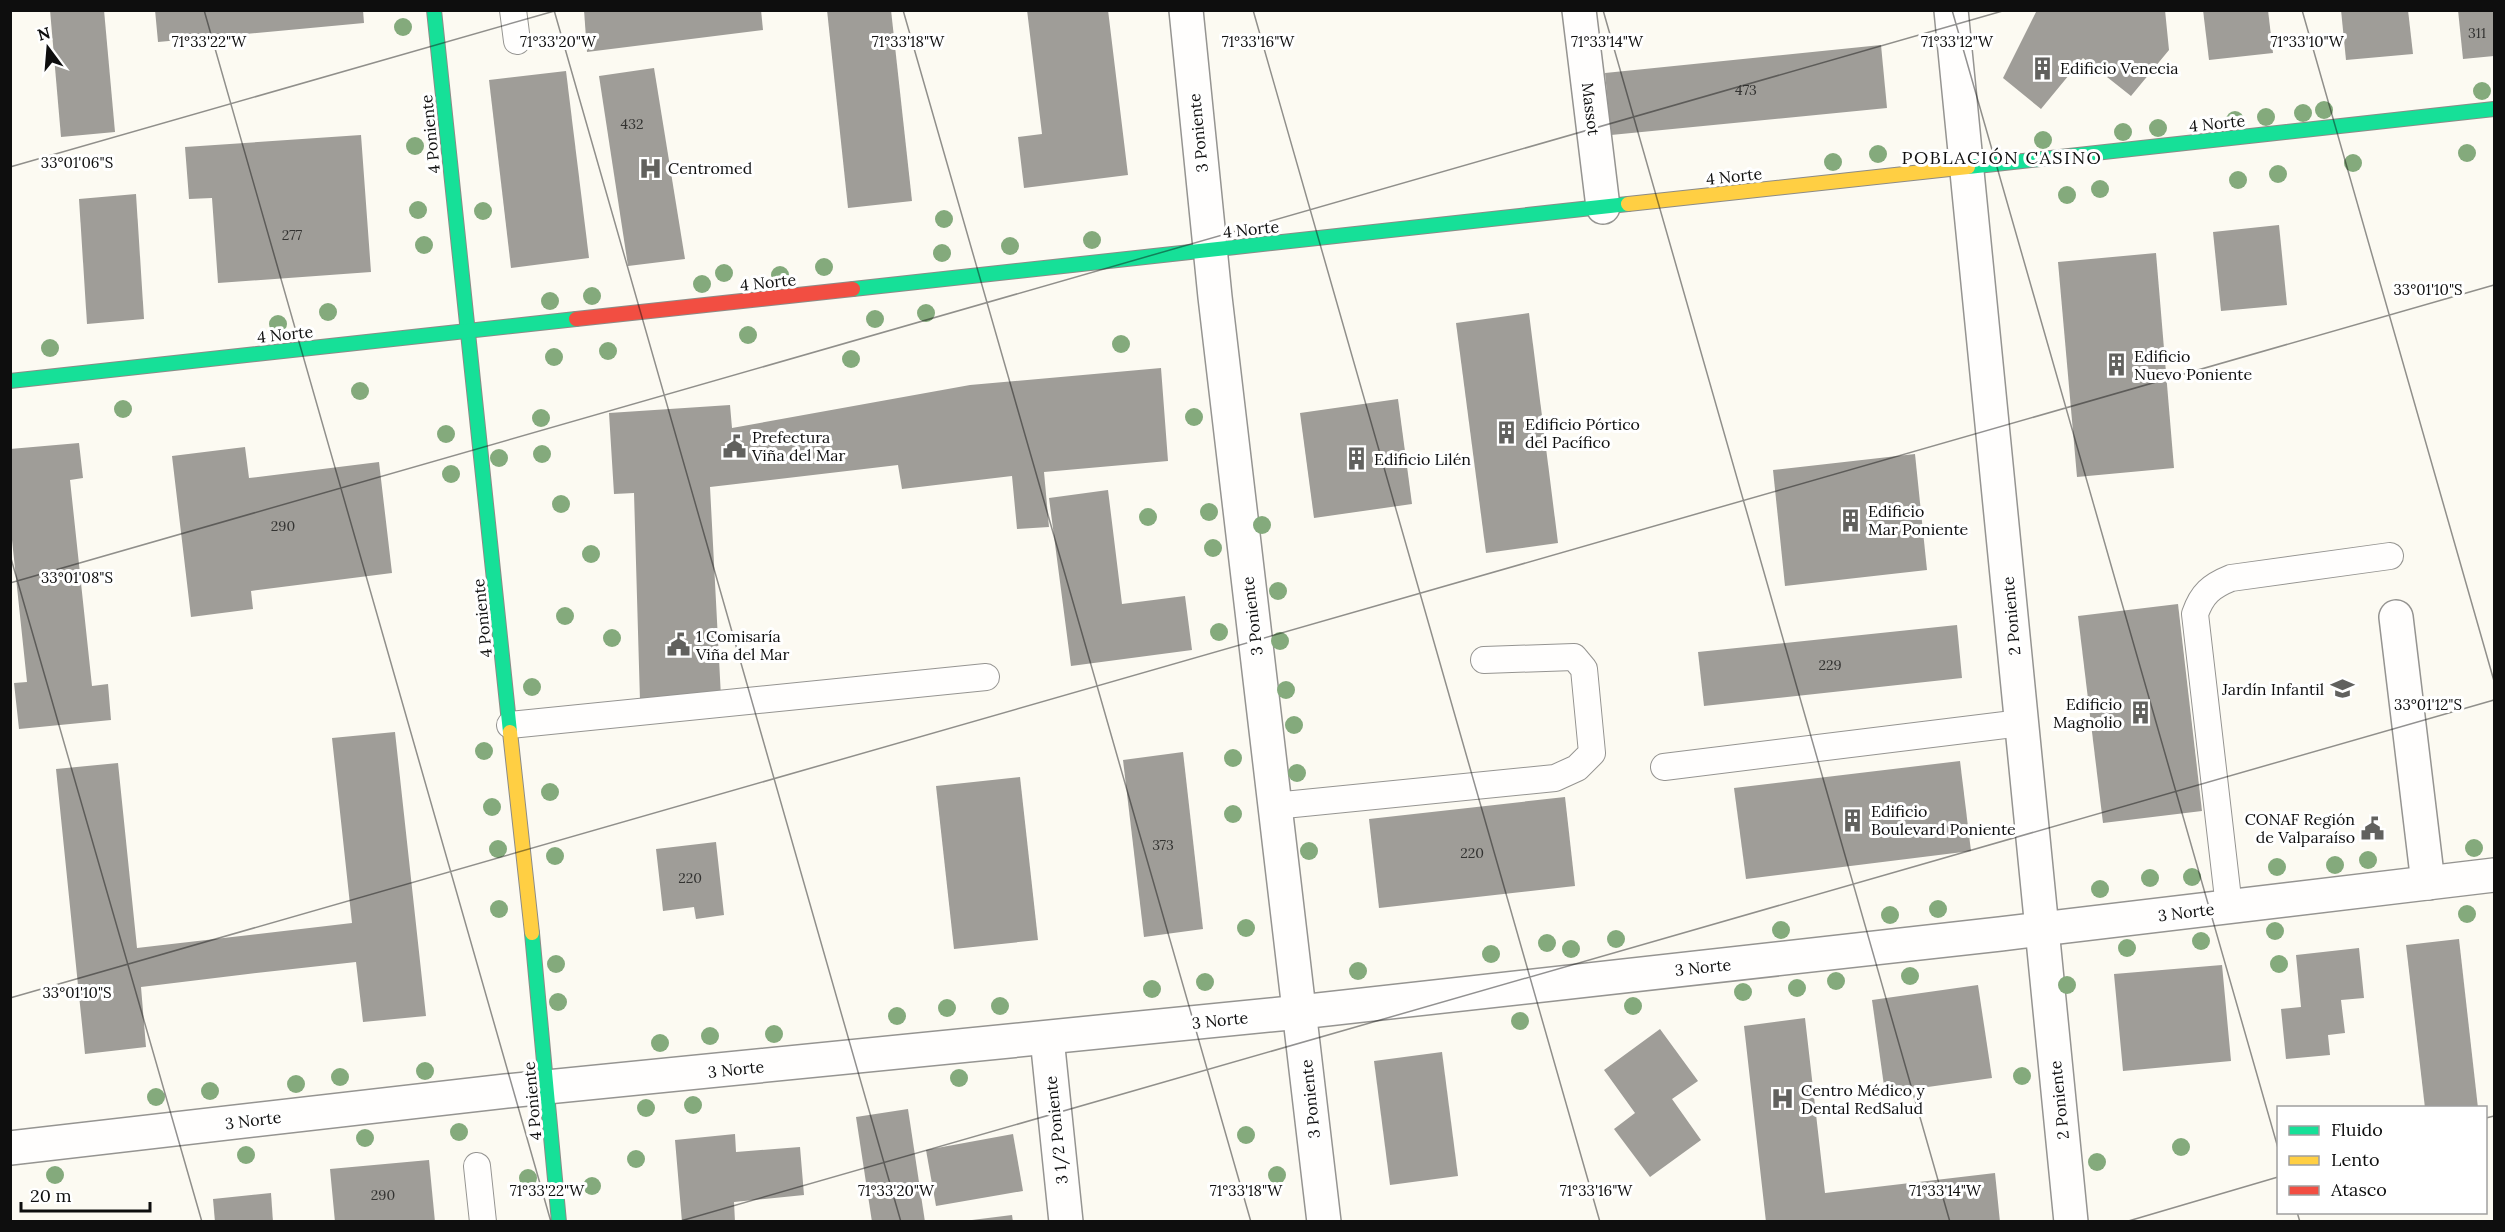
<svg xmlns="http://www.w3.org/2000/svg" width="2505" height="1232" viewBox="0 0 2505 1232" font-family="Lora,serif">
  <style>
    .building { fill: #9f9d98 }
    .lines { fill: none; stroke-linecap: round; stroke-linejoin: round }
    .lane-casing { stroke: #959491; stroke-width: 28 }
    .street-casing { stroke: #959491; stroke-width: 36 }
    .fast-casing { stroke: #8c8b87; stroke-width: 16 }
    .slow-casing { stroke: #8c8b87; stroke-width: 16 }
    .jam-casing { stroke: #8c8b87; stroke-width: 16 }
    .lane { stroke: #fffefd; stroke-width: 26 }
    .street { stroke: #fffefd; stroke-width: 33 }
    .fast { stroke: #16e098; stroke-width: 14 }
    .slow { stroke: #ffcf43; stroke-width: 14 }
    .jam { stroke: #f24e42; stroke-width: 14 }
    .tree { fill: #84aa7c }
    .ticks { fill: none; stroke: #0e0e0e; stroke-width: 1.5; stroke-opacity: 0.45 }
    .labels { text-anchor: middle; stroke-width: 6; stroke-linejoin: round; paint-order: stroke }
    .number-label { font-size: 14px; fill: #323230 }
    .poi-label { font-size: 16px; fill: #0e0e0e; stroke: #fff; text-anchor: start }
    .street-label { font-size: 16px; fill: #0e0e0e; stroke: #fff }
    .neighbourhood-label { font-size: 18px; letter-spacing: 1.5px; fill: #0e0e0e; stroke: #fff }
    .ticks-label { font-size: 15px; text-anchor: middle; fill: #0e0e0e; stroke: #fff; stroke-width: 6; stroke-linejoin: round; paint-order: stroke }
  </style>
  <rect width="100%" height="100%" fill="#fcfaf2"/>
  <g class="building">
    <polygon points="50,10 104,10 115,132 61,137"/>
    <polygon points="155,10 363,10 364,23 158,42"/>
    <polygon points="584,10 761,10 763,30 587,52"/>
    <polygon points="827,10 891,10 912,201 848,208"/>
    <polygon points="1027,10 1108,10 1128,175 1024,188 1018,137 1042,134"/>
    <polygon points="2037,10 2165,10 2169,50 2131,96 2083,58 2041,109 2003,78"/>
    <polygon points="2203,10 2268,10 2273,53 2209,60"/>
    <polygon points="2341,10 2408,10 2413,54 2346,60"/>
    <polygon points="2458,10 2494,10 2494,56 2463,59"/>
    <polygon points="1881,45 1887,108 1611,135 1605,73"/>
    <polygon points="654,68 685,259 628,266 599,76"/>
    <polygon points="566,71 589,258 511,268 489,80"/>
    <polygon points="361,135 371,272 218,283 212,198 189,199 185,147"/>
    <polygon points="136,194 144,319 87,324 79,199"/>
    <polygon points="2279,225 2287,305 2221,311 2213,232"/>
    <polygon points="2156,253 2174,468 2077,477 2058,262"/>
    <polygon points="1529,313 1558,543 1486,553 1456,323"/>
    <polygon points="1161,368 1168,461 1044,472 1049,527 1017,529 1012,476 902,489 898,465 710,487 721,697 640,701 634,493 614,494 609,413 730,405 732,428 970,385"/>
    <polygon points="1398,399 1412,504 1314,518 1300,413"/>
    <polygon points="79,443 83,478 70,480 92,686 108,684 111,720 19,729 14,683 27,682 10,521 10,449"/>
    <polygon points="245,447 249,478 379,462 392,573 251,591 253,609 191,617 172,456"/>
    <polygon points="1915,454 1927,570 1785,586 1773,470"/>
    <polygon points="1108,490 1122,604 1185,596 1192,650 1071,666 1049,498"/>
    <polygon points="2178,604 2202,811 2103,823 2078,616"/>
    <polygon points="1957,625 1962,678 1704,706 1698,652"/>
    <polygon points="395,732 426,1016 363,1022 356,962 248,974 141,987 146,1047 85,1054 56,769 118,763 137,948 352,923 332,738"/>
    <polygon points="1183,752 1203,929 1144,937 1123,760"/>
    <polygon points="1960,761 1971,851 1746,879 1734,788"/>
    <polygon points="1020,777 1038,940 954,949 936,786"/>
    <polygon points="1565,797 1575,886 1379,908 1369,819"/>
    <polygon points="716,842 724,915 696,919 694,907 663,911 656,849"/>
    <polygon points="2459,939 2478,1108 2425,1108 2406,945"/>
    <polygon points="2359,948 2364,998 2341,1000 2345,1033 2328,1035 2330,1055 2286,1059 2281,1009 2301,1007 2296,955"/>
    <polygon points="2222,965 2231,1061 2123,1071 2114,974"/>
    <polygon points="1978,985 1992,1078 1885,1093 1872,1000"/>
    <polygon points="1805,1018 1825,1193 1995,1173 2000,1222 1766,1222 1744,1026"/>
    <polygon points="1660,1029 1698,1081 1672,1099 1701,1140 1650,1177 1614,1129 1635,1113 1604,1070"/>
    <polygon points="1442,1052 1458,1176 1390,1185 1374,1061"/>
    <polygon points="908,1109 925,1222 872,1222 856,1117"/>
    <polygon points="735,1134 736,1152 800,1147 804,1195 734,1202 735,1222 682,1222 675,1140"/>
    <polygon points="1013,1134 1023,1191 936,1206 926,1150"/>
    <polygon points="429,1160 435,1222 335,1222 330,1169"/>
    <polygon points="271,1193 273,1222 215,1222 213,1199"/>
    <polygon points="1012,1215 1013,1222 972,1222 972,1220"/>
  </g>
  <g class="lines">
    <defs>
      <g id="lane">
        <polyline points="513,10 517,41"/>
        <polyline points="510,725 986,677"/>
        <polyline points="1664,767 2021,723"/>
        <polyline points="1274,806 1555,778 1577,768 1592,753 1584,669 1574,657 1484,660"/>
        <path d="M 2229,907 L 2195,614 C 2202,594 2211,586 2231,578 L 2390,556"/>
        <polyline points="477,1166 483,1222"/>
      </g>
      <g id="street">
        <polyline points="1186,10 1215,297 1324,1222"/>
        <polyline points="1579,10 1603,207"/>
        <polyline points="1951,10 2071,1222"/>
        <polyline points="2396,617 2428,883"/>
        <polyline points="1047,1038 1066,1222"/>
        <polyline points="10,1148 506,1091 1300,1012 2000,934 2494,875"/>
      </g>
      <g id="fast">
        <polyline points="434,10 510,732"/>
        <polyline points="1968,167 2494,109"/>
        <polyline points="853,289 1628,204"/>
        <polyline points="10,381 576,319"/>
        <polyline points="532,933 559,1222"/>
      </g>
      <g id="slow">
        <polyline points="1628,204 1968,167"/>
        <polyline points="510,732 532,933"/>
      </g>
      <polyline id="jam" points="576,319 853,289"/>
    </defs>
    <use href="#lane" class="lane-casing"/>
    <use href="#street" class="street-casing"/>
    <use href="#fast" class="fast-casing"/>
    <use href="#slow" class="slow-casing"/>
    <use href="#jam" class="jam-casing"/>
    <use href="#lane" class="lane"/>
    <use href="#street" class="street"/>
    <use href="#fast" class="fast"/>
    <use href="#slow" class="slow"/>
    <use href="#jam" class="jam"/>
  </g>
  <g class="tree">
    <circle cx="403" cy="27" r="9"/>
    <circle cx="2482" cy="91" r="9"/>
    <circle cx="2324" cy="110" r="9"/>
    <circle cx="2303" cy="113" r="9"/>
    <circle cx="2266" cy="117" r="9"/>
    <circle cx="2235" cy="120" r="9"/>
    <circle cx="2158" cy="128" r="9"/>
    <circle cx="2123" cy="132" r="9"/>
    <circle cx="2043" cy="140" r="9"/>
    <circle cx="415" cy="146" r="9"/>
    <circle cx="2467" cy="153" r="9"/>
    <circle cx="1878" cy="154" r="9"/>
    <circle cx="1833" cy="162" r="9"/>
    <circle cx="2353" cy="163" r="9"/>
    <circle cx="2278" cy="174" r="9"/>
    <circle cx="2238" cy="180" r="9"/>
    <circle cx="2100" cy="189" r="9"/>
    <circle cx="2067" cy="195" r="9"/>
    <circle cx="418" cy="210" r="9"/>
    <circle cx="483" cy="211" r="9"/>
    <circle cx="944" cy="219" r="9"/>
    <circle cx="1092" cy="240" r="9"/>
    <circle cx="424" cy="245" r="9"/>
    <circle cx="1010" cy="246" r="9"/>
    <circle cx="942" cy="253" r="9"/>
    <circle cx="824" cy="267" r="9"/>
    <circle cx="724" cy="273" r="9"/>
    <circle cx="780" cy="275" r="9"/>
    <circle cx="702" cy="284" r="9"/>
    <circle cx="592" cy="296" r="9"/>
    <circle cx="550" cy="301" r="9"/>
    <circle cx="328" cy="312" r="9"/>
    <circle cx="926" cy="313" r="9"/>
    <circle cx="875" cy="319" r="9"/>
    <circle cx="278" cy="324" r="9"/>
    <circle cx="748" cy="335" r="9"/>
    <circle cx="1121" cy="344" r="9"/>
    <circle cx="50" cy="348" r="9"/>
    <circle cx="608" cy="351" r="9"/>
    <circle cx="554" cy="357" r="9"/>
    <circle cx="851" cy="359" r="9"/>
    <circle cx="360" cy="391" r="9"/>
    <circle cx="123" cy="409" r="9"/>
    <circle cx="1194" cy="417" r="9"/>
    <circle cx="541" cy="418" r="9"/>
    <circle cx="446" cy="434" r="9"/>
    <circle cx="542" cy="454" r="9"/>
    <circle cx="499" cy="458" r="9"/>
    <circle cx="451" cy="474" r="9"/>
    <circle cx="561" cy="504" r="9"/>
    <circle cx="1209" cy="512" r="9"/>
    <circle cx="1148" cy="517" r="9"/>
    <circle cx="1262" cy="525" r="9"/>
    <circle cx="1213" cy="548" r="9"/>
    <circle cx="591" cy="554" r="9"/>
    <circle cx="1278" cy="591" r="9"/>
    <circle cx="565" cy="616" r="9"/>
    <circle cx="1219" cy="632" r="9"/>
    <circle cx="612" cy="638" r="9"/>
    <circle cx="1280" cy="641" r="9"/>
    <circle cx="532" cy="687" r="9"/>
    <circle cx="1286" cy="690" r="9"/>
    <circle cx="1294" cy="725" r="9"/>
    <circle cx="484" cy="751" r="9"/>
    <circle cx="1233" cy="758" r="9"/>
    <circle cx="1297" cy="773" r="9"/>
    <circle cx="550" cy="792" r="9"/>
    <circle cx="492" cy="807" r="9"/>
    <circle cx="1233" cy="814" r="9"/>
    <circle cx="2474" cy="848" r="9"/>
    <circle cx="498" cy="849" r="9"/>
    <circle cx="1309" cy="851" r="9"/>
    <circle cx="555" cy="856" r="9"/>
    <circle cx="2368" cy="860" r="9"/>
    <circle cx="2335" cy="865" r="9"/>
    <circle cx="2277" cy="867" r="9"/>
    <circle cx="2192" cy="877" r="9"/>
    <circle cx="2150" cy="878" r="9"/>
    <circle cx="2100" cy="889" r="9"/>
    <circle cx="499" cy="909" r="9"/>
    <circle cx="1938" cy="909" r="9"/>
    <circle cx="2467" cy="914" r="9"/>
    <circle cx="1890" cy="915" r="9"/>
    <circle cx="1246" cy="928" r="9"/>
    <circle cx="1781" cy="930" r="9"/>
    <circle cx="2275" cy="931" r="9"/>
    <circle cx="1616" cy="939" r="9"/>
    <circle cx="2201" cy="941" r="9"/>
    <circle cx="1547" cy="943" r="9"/>
    <circle cx="2127" cy="948" r="9"/>
    <circle cx="1571" cy="949" r="9"/>
    <circle cx="1491" cy="954" r="9"/>
    <circle cx="556" cy="964" r="9"/>
    <circle cx="2279" cy="964" r="9"/>
    <circle cx="1358" cy="971" r="9"/>
    <circle cx="1910" cy="976" r="9"/>
    <circle cx="1836" cy="981" r="9"/>
    <circle cx="1205" cy="982" r="9"/>
    <circle cx="2067" cy="985" r="9"/>
    <circle cx="1797" cy="988" r="9"/>
    <circle cx="1152" cy="989" r="9"/>
    <circle cx="1743" cy="992" r="9"/>
    <circle cx="558" cy="1002" r="9"/>
    <circle cx="1000" cy="1006" r="9"/>
    <circle cx="1633" cy="1006" r="9"/>
    <circle cx="947" cy="1008" r="9"/>
    <circle cx="897" cy="1016" r="9"/>
    <circle cx="1520" cy="1021" r="9"/>
    <circle cx="774" cy="1034" r="9"/>
    <circle cx="710" cy="1036" r="9"/>
    <circle cx="660" cy="1043" r="9"/>
    <circle cx="425" cy="1071" r="9"/>
    <circle cx="2022" cy="1076" r="9"/>
    <circle cx="340" cy="1077" r="9"/>
    <circle cx="959" cy="1078" r="9"/>
    <circle cx="296" cy="1084" r="9"/>
    <circle cx="210" cy="1091" r="9"/>
    <circle cx="156" cy="1097" r="9"/>
    <circle cx="693" cy="1105" r="9"/>
    <circle cx="646" cy="1108" r="9"/>
    <circle cx="459" cy="1132" r="9"/>
    <circle cx="1246" cy="1135" r="9"/>
    <circle cx="365" cy="1138" r="9"/>
    <circle cx="2181" cy="1147" r="9"/>
    <circle cx="246" cy="1155" r="9"/>
    <circle cx="636" cy="1159" r="9"/>
    <circle cx="2097" cy="1162" r="9"/>
    <circle cx="55" cy="1175" r="9"/>
    <circle cx="1277" cy="1175" r="9"/>
    <circle cx="528" cy="1178" r="9"/>
    <circle cx="592" cy="1186" r="9"/>
  </g>
  <path class="ticks" d="M 204,10 L 551,1222M 554,10 L 901,1222M 903,10 L 1251,1222M 1253,10 L 1600,1222M 1603,10 L 1950,1222M 1952,10 L 2278,1148M 2302,10 L 2494,681M 10,167 L 558,10M 10,555 L 202,1222M 10,583 L 2006,10M 10,998 L 2494,285M 2486,1118 L 2494,1116M 2297,1212 L 2300,1222M 677,1222 L 2494,700M 2125,1222 L 2278,1177"/>
  <defs>
    <symbol id="building-bare" viewBox="-9 -9 18 18"><path d="M-4-6H4V6H1V3H-1V6H-4ZM-2.5-4.3h1.7v1.8h-1.7ZM.8-4.3h1.7v1.8H.8ZM-2.5-1h1.7V.8h-1.7ZM.8-1h1.7V.8H.8Z" fill="#61615e" stroke="#fff" stroke-width="2.5" paint-order="stroke"/></symbol>
    <symbol id="hospital-bare" viewBox="-9 -9 18 18"><path d="M-5-5h3v3.5h4V-5h3V5h-3V1.5h-4V5h-3Z" fill="#61615e" stroke="#fff" stroke-width="2.5" paint-order="stroke"/></symbol>
    <symbol id="civic-bare" viewBox="-9 -9 18 18"><path d="M-.6-6.5H3V-4.5H.6V-3L4-1V1h2V6H-6V1h2V-1L-.6-3ZM-1.2 2.5V6h2.4V2.5Z" fill="#61615e" stroke="#fff" stroke-width="2.5" paint-order="stroke"/></symbol>
    <symbol id="school-bare" viewBox="-9 -9 18 18"><path d="M0-5L7-2L0 1L-7-2ZM-4 1L0 2.5L4 1V4Q0 6-4 4Z" fill="#61615e" stroke="#fff" stroke-width="2.5" paint-order="stroke"/></symbol>
  </defs>
  <g fill-rule="evenodd">
    <use href="#building-bare" x="2026" y="52" width="33" height="33"/>
    <use href="#hospital-bare" x="634" y="152" width="33" height="33"/>
    <use href="#building-bare" x="2100" y="348" width="33" height="33"/>
    <use href="#building-bare" x="1490" y="416" width="33" height="33"/>
    <use href="#civic-bare" x="718" y="430" width="33" height="33"/>
    <use href="#building-bare" x="1340" y="442" width="33" height="33"/>
    <use href="#building-bare" x="1834" y="504" width="33" height="33"/>
    <use href="#civic-bare" x="662" y="628" width="33" height="33"/>
    <use href="#school-bare" x="2326" y="672" width="33" height="33"/>
    <use href="#building-bare" x="2124" y="696" width="33" height="33"/>
    <use href="#building-bare" x="1836" y="804" width="33" height="33"/>
    <use href="#civic-bare" x="2356" y="812" width="33" height="33"/>
    <use href="#hospital-bare" x="1766" y="1082" width="33" height="33"/>
  </g>
  <g class="labels">
    <g class="number-label">
      <text x="2477" y="38">311</text>
      <text x="1746" y="95">473</text>
      <text x="632" y="129">432</text>
      <text x="292" y="240">277</text>
      <text x="283" y="531">290</text>
      <text x="1830" y="670">229</text>
      <text x="1163" y="850">373</text>
      <text x="1472" y="858">220</text>
      <text x="690" y="883">220</text>
      <text x="383" y="1200">290</text>
    </g>
    <g class="poi-label">
      <text x="2060" y="74">Edificio Venecia</text>
      <text x="668" y="174">Centromed</text>
      <text x="2134" y="362">Edificio<tspan x="2134" dy="18">Nuevo Poniente</tspan></text>
      <text x="1525" y="430">Edificio Pórtico<tspan x="1525" dy="18">del Pacífico</tspan></text>
      <text x="752" y="443">Prefectura<tspan x="752" dy="18">Viña del Mar</tspan></text>
      <text x="1374" y="465">Edificio Lilén</text>
      <text x="1868" y="517">Edificio<tspan x="1868" dy="18">Mar Poniente</tspan></text>
      <text x="696" y="642">1 Comisaría<tspan x="696" dy="18">Viña del Mar</tspan></text>
      <text x="2324" y="695" text-anchor="end">Jardín Infantil</text>
      <text x="2122" y="710" text-anchor="end">Edificio<tspan x="2122" dy="18">Magnolio</tspan></text>
      <text x="1871" y="817">Edificio<tspan x="1871" dy="18">Boulevard Poniente</tspan></text>
      <text x="2355" y="825" text-anchor="end">CONAF Región<tspan x="2355" dy="18">de Valparaíso</tspan></text>
      <text x="1801" y="1096">Centro Médico y<tspan x="1801" dy="18">Dental RedSalud</tspan></text>
    </g>
    <g class="street-label">
      <text transform="translate(1591 109) rotate(83)" y="6">Massot</text>
      <text transform="translate(2217 123) rotate(-6)" y="6">4 Norte</text>
      <text transform="translate(1198 133) rotate(-96)" y="6">3 Poniente</text>
      <text transform="translate(430 134) rotate(-96)" y="6">4 Poniente</text>
      <text transform="translate(1734 176) rotate(-6)" y="6">4 Norte</text>
      <text transform="translate(1251 229) rotate(-6)" y="6">4 Norte</text>
      <text transform="translate(768 282) rotate(-6)" y="6">4 Norte</text>
      <text transform="translate(285 334) rotate(-6)" y="6">4 Norte</text>
      <text transform="translate(1252 616) rotate(-97)" y="6">3 Poniente</text>
      <text transform="translate(2011 616) rotate(-95)" y="6">2 Poniente</text>
      <text transform="translate(482 618) rotate(-96)" y="6">4 Poniente</text>
      <text transform="translate(2186 912) rotate(-7)" y="6">3 Norte</text>
      <text transform="translate(1703 967) rotate(-6)" y="6">3 Norte</text>
      <text transform="translate(1220 1020) rotate(-6)" y="6">3 Norte</text>
      <text transform="translate(736 1069) rotate(-6)" y="6">3 Norte</text>
      <text transform="translate(1310 1099) rotate(-96)" y="6">3 Poniente</text>
      <text transform="translate(2059 1100) rotate(-96)" y="6">2 Poniente</text>
      <text transform="translate(532 1101) rotate(-95)" y="6">4 Poniente</text>
      <text transform="translate(253 1120) rotate(-7)" y="6">3 Norte</text>
      <text transform="translate(1056 1130) rotate(-96)" y="6">3 1/2 Poniente</text>
    </g>
    <g class="neighbourhood-label">
      <text x="2002" y="164">POBLACIÓN CASINO</text>
    </g>
  </g>
  <g class="ticks-label">
    <text x="209" y="47">71°33'22"W</text>
    <text x="558" y="47">71°33'20"W</text>
    <text x="908" y="47">71°33'18"W</text>
    <text x="1258" y="47">71°33'16"W</text>
    <text x="1607" y="47">71°33'14"W</text>
    <text x="1957" y="47">71°33'12"W</text>
    <text x="2307" y="47">71°33'10"W</text>
    <text x="77" y="168">33°01'06"S</text>
    <text x="2428" y="295">33°01'10"S</text>
    <text x="77" y="583">33°01'08"S</text>
    <text x="2428" y="710">33°01'12"S</text>
    <text x="77" y="998">33°01'10"S</text>
    <text x="547" y="1196">71°33'22"W</text>
    <text x="896" y="1196">71°33'20"W</text>
    <text x="1246" y="1196">71°33'18"W</text>
    <text x="1596" y="1196">71°33'16"W</text>
    <text x="1945" y="1196">71°33'14"W</text>
  </g>
  <rect width="2505" height="1232" fill="none" stroke="#0e0e0e" stroke-width="24"/>
  <rect x="2277" y="1106" width="210" height="108" fill="#ffffff" stroke="#9f9f9f" stroke-width="1.5"/>
  <rect x="2289" y="1126" width="30" height="9" fill="#16e098" stroke="#9f9f9f" stroke-width="1.5"/>
  <text x="2331" y="1136" font-size="18" fill="#0e0e0e">Fluido</text>
  <rect x="2289" y="1156" width="30" height="9" fill="#ffcf43" stroke="#9f9f9f" stroke-width="1.5"/>
  <text x="2331" y="1166" font-size="18" fill="#0e0e0e">Lento</text>
  <rect x="2289" y="1186" width="30" height="9" fill="#f24e42" stroke="#9f9f9f" stroke-width="1.5"/>
  <text x="2331" y="1196" font-size="18" fill="#0e0e0e">Atasco</text>
  <g transform="translate(48 48) rotate(344)" stroke="#ffffff" stroke-width="4.5" paint-order="stroke">
  <path d="M0-4.5L10 22L0 15L-10 22Z" fill="#0e0e0e"/>
  <text y="-9" font-size="16" font-weight="bold" text-anchor="middle" fill="#0e0e0e">N</text>
  </g>
  <path d="M21 1202v9h129v-9" fill="none" stroke="#0e0e0e" stroke-width="3"/>
  <text x="30" y="1202" font-size="18" fill="#0e0e0e" stroke="#ffffff" stroke-width="4.5" paint-order="stroke">20 m</text>
</svg>
